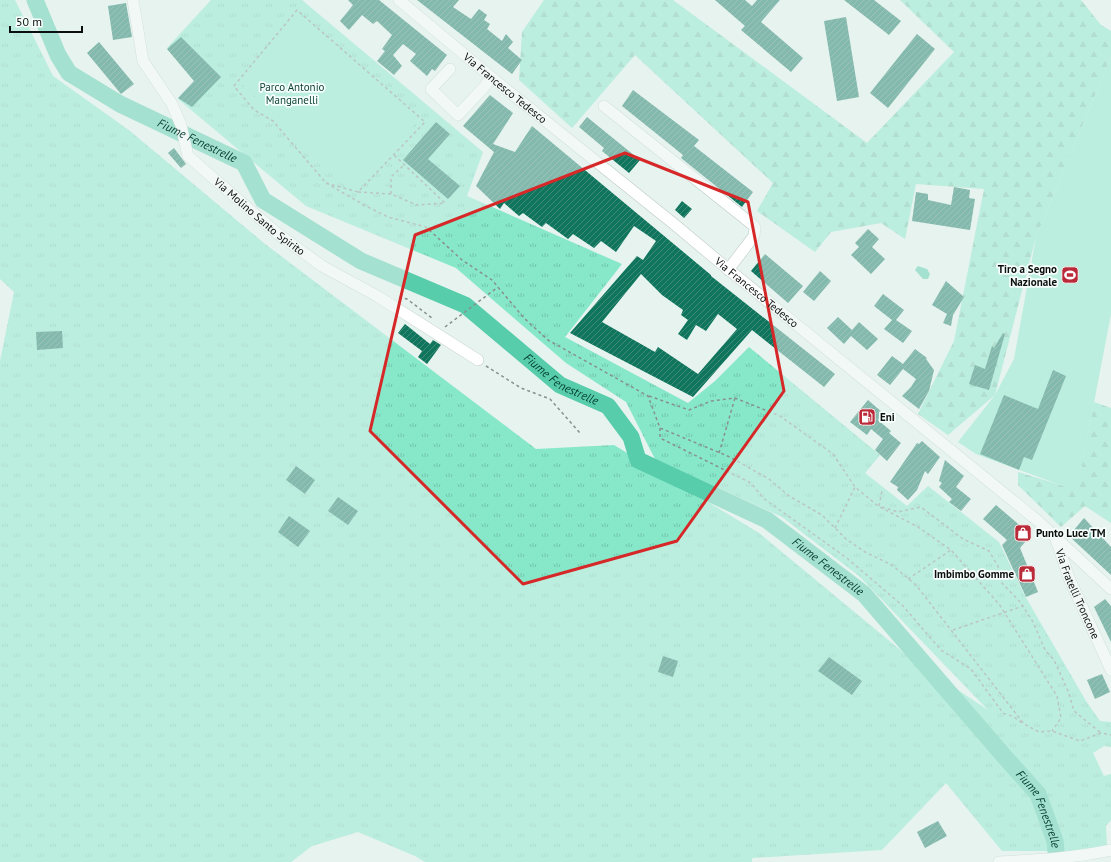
<svg xmlns="http://www.w3.org/2000/svg" width="1111" height="862" viewBox="0 0 1111 862" font-family="'PT Sans',sans-serif">
  <style>
    .grass { fill: url(#grass-tufts) }
    .forest { fill: url(#forest-firs) }
    .pitch { fill: #87e8c9 }
    .water { fill: #57cdab }
    .lines { fill: none; stroke-linecap: round; stroke-linejoin: round }
    .river { stroke: #57cdab; stroke-width: 17 }
    .building { fill: url(#building-hatch); fill-rule: evenodd }
    .minor-casing { stroke: #bdcac5; stroke-width: 12 }
    .path { stroke: #87908d; stroke-width: 1.5; stroke-dasharray: 3 3; stroke-linecap: butt }
    .minor { stroke: #fff; stroke-width: 11 }
    .marked { fill: none; stroke: #d62828; stroke-width: 3; stroke-linejoin: round }
    .labels { text-anchor: middle; stroke-width: 3.5; stroke-linejoin: round; paint-order: stroke }
    .park-label { font-size: 11px; fill: #0a3f32; stroke: #f7fffc }
    .street-label { font-size: 11px; fill: #0b0f0e; stroke: #f7fffc }
    .poi-label { font-size: 11px; font-weight: bold; fill: #0b0f0e; stroke: #f7fffc; text-anchor: end }
    .water-label { font-size: 12px; font-style: italic; fill: #053c2f; stroke: #f7fffc }
  </style>
  <defs>
    <pattern id="grass-tufts" width="24" height="20" patternUnits="userSpaceOnUse"><rect width="24" height="20" fill="#87e8c9"/><path d="M3 7l-1-3M5 7V3M7 7l1-3M15 17l-1-3M17 17v-4M19 17l1-3" fill="none" stroke="#73c6ab"/></pattern>
    <pattern id="forest-firs" width="22" height="20" patternUnits="userSpaceOnUse"><rect width="22" height="20" fill="#87e8c9"/><path d="M5 1l3.5 6h-7zM16 11l3.5 6h-7z" fill="#73c6ab"/></pattern>
    <pattern id="building-hatch" width="6" height="6" patternUnits="userSpaceOnUse"><rect width="6" height="6" fill="#0f755d"/><path d="M-1 1l2-2M0 6l6-6M5 7l2-2" fill="none" stroke="#418978"/></pattern>
  </defs>
  <rect width="100%" height="100%" fill="#e6f3ee"/>
  <polygon class="grass" points="0,0 15,0 53,76 130,131 265,244 536,449 614,445 759,533 910,658 988,710 859,576 782,517 655,459 626,402 566,363 456,268 306,206 178,99 194,81 167,48 211,0 302,0 483,152 467,196 622,264 565,337 688,403 715,381 749,347 880,455 865,473 907,506 928,486 999,542 1025,596 1086,701 1100,721 1111,722 1111,747 1104,746 1093,753 1104,776 1111,774 1111,820 1106,826 1107,846 1082,851 1002,851 946,783 882,850 752,858 752,862 425,862 415,856 358,832 312,846 291,862 0,862 0,361 14,292 0,279"/>
  <g class="forest">
    <polygon points="544,0 673,0 867,143 954,52 900,0 1081,0 1101,25 1111,31 1111,57 1036,237 995,395 948,435 918,414 954,341 984,189 916,184 905,239 881,223 831,232 815,252 757,211 773,183 635,55 572,128 519,80 522,32"/>
    <polygon points="1094,402 1111,408 1111,523 1085,506 1061,527 1018,485 1018,472 1077,490"/>
  </g>
  <g class="pitch">
    <polygon points="296,15 417,121 360,187 238,81"/>
    <polygon points="1111,57 1111,314 1077,491 976,454 958,442 995,395 1014,359 1036,237"/>
  </g>
  <polygon class="water" points="918,266 927,269 930,274 928,279 923,279 915,270"/>
  <g class="lines">
    <path class="river" id="s1" d="M 35,0 L 58,55 L 69,73 L 120,104 L 244,163 L 263,200 L 361,261 L 465,305 L 560,385 L 608,406 L 631,437 L 638,460 L 767,520 L 864,594 L 1004,756 L 1038,794 L 1055,841 L 1057,862"/>
  </g>
  <g class="building">
    <polygon points="348,0 379,0 447,55 435,71 432,69 427,76 410,61 416,54 403,44 393,55 402,66 394,75 377,61 385,51 382,49 392,35 377,21 373,24 362,15 349,30 340,21 353,5"/>
    <polygon points="417,0 459,0 453,7 471,19 479,9 487,15 484,20 490,24 487,29 502,41 506,34 513,42 508,48 522,60 512,74"/>
    <polygon points="715,0 745,0 752,6 757,0 780,0 761,22 803,58 791,72 741,30 745,26"/>
    <polygon points="844,0 874,0 901,21 889,35"/>
    <polygon points="126,3 132,37 113,40 108,6"/>
    <polygon points="846,17 859,97 837,101 824,21"/>
    <polygon points="917,34 935,49 888,108 870,93"/>
    <polygon points="181,37 221,77 192,107 178,98 194,81 167,49"/>
    <polygon points="99,42 134,84 121,94 87,53"/>
    <polygon points="633,90 699,140 694,146 753,192 742,207 681,158 683,155 622,106"/>
    <path d="M 490,95 L 513,113 L 493,144 L 515,152 L 532,126 L 711,275 L 711,276 L 835,374 L 824,387 L 752,330 L 693,397 L 570,333 L 637,256 L 643,260 L 656,241 L 634,226 L 616,252 L 601,241 L 594,248 L 573,234 L 568,239 L 546,223 L 542,227 L 523,213 L 519,216 L 504,203 L 500,209 L 476,186 L 494,152 L 463,126 ZM 641,274 L 662,295 L 683,310 L 681,315 L 688,320 L 678,334 L 687,340 L 696,325 L 706,331 L 718,314 L 737,329 L 698,374 L 658,347 L 655,352 L 602,322 Z"/>
    <polygon points="587,117 640,160 629,173 602,151 604,148 579,127"/>
    <polygon points="436,122 450,134 428,159 460,186 448,199 403,160"/>
    <polygon points="174,148 186,164 181,168 168,153"/>
    <polygon points="954,187 970,190 969,198 975,199 970,230 912,221 916,192 928,194 928,200 951,205"/>
    <polygon points="682,201 692,209 684,218 675,210"/>
    <polygon points="868,229 879,239 872,247 885,259 871,274 851,255 859,247 855,243"/>
    <polygon points="765,254 803,286 788,303 751,271"/>
    <polygon points="820,271 831,281 814,301 803,292"/>
    <polygon points="946,281 964,297 953,315 951,326 943,323 947,314 932,305"/>
    <polygon points="883,294 904,310 896,320 912,331 903,343 884,329 892,320 874,306"/>
    <polygon points="838,317 852,330 859,322 878,339 867,350 851,336 844,344 827,328"/>
    <polygon points="405,324 430,344 433,340 441,345 427,364 418,357 422,351 398,333"/>
    <polygon points="62,331 63,348 37,350 36,332"/>
    <polygon points="1003,333 1005,334 989,390 972,385 969,384 975,365 985,369 992,346 994,348"/>
    <polygon points="915,349 927,358 926,359 934,370 929,391 919,409 902,396 911,387 916,379 903,369 890,385 877,375 892,356 903,364"/>
    <polygon points="1053,370 1066,376 1032,460 1024,457 1019,470 980,454 1004,395 1038,409"/>
    <polygon points="868,400 883,413 878,420 891,431 889,433 901,443 887,461 875,450 883,439 871,429 867,435 850,422"/>
    <polygon points="922,441 940,457 928,474 925,471 917,490 908,500 897,490 898,487 890,482 917,443 919,444"/>
    <polygon points="945,460 964,476 956,487 971,499 961,511 949,502 952,499 939,487 942,483 939,481"/>
    <polygon points="296,466 315,480 305,494 286,480"/>
    <polygon points="338,497 358,511 348,525 328,511"/>
    <polygon points="996,505 1031,535 1020,548 1038,592 1026,597 1002,545 1007,540 983,519"/>
    <polygon points="289,516 310,531 298,547 278,532"/>
    <polygon points="1084,518 1111,547 1111,575 1069,536"/>
    <polygon points="1105,599 1111,606 1111,642 1094,607"/>
    <polygon points="663,656 678,661 673,677 658,672"/>
    <polygon points="829,657 862,681 852,695 818,671"/>
    <polygon points="1102,674 1110,692 1095,699 1087,680"/>
    <polygon points="938,821 947,836 925,848 917,832"/>
  </g>
  <g class="lines">
    <defs>
      <g id="minor">
        <path id="s2" d="M 133,0 L 143,61 L 172,104 L 181,125 L 188,156 L 278,234 L 322,266 L 377,296 L 478,360"/>
        <path id="s3" d="M 399,0 L 502,86 L 674,224 L 723,265 L 1038,521 L 1111,589"/>
        <polyline points="450,69 431,89 458,115 485,86 491,77"/>
        <polyline points="604,106 753,225 755,228 754,236 728,270"/>
        <path id="s4" d="M 1056,539 L 1069,578 L 1111,670"/>
        <path d="M 999,862 C 1037,860 1074,858 1111,850"/>
      </g>
    </defs>
    <use href="#minor" class="minor-casing"/>
    <g class="path">
      <polyline points="326,183 358,192 425,122 297,10 234,86 254,110 273,121 326,183 364,205 388,217 426,227 462,260 492,280 524,318 548,340 648,396 660,428 730,457 769,479 789,496 822,515 846,539 865,552 892,565 916,585 1024,724 1039,732 1052,731 1080,741 1101,733 1111,735"/>
      <polyline points="358,192 391,194 417,205 445,203 394,155"/>
      <polyline points="391,194 391,177 404,165"/>
      <polyline points="399,297 407,299 432,318"/>
      <polyline points="445,327 498,287"/>
      <polyline points="486,366 521,388 550,399 580,433"/>
      <polyline points="649,396 689,410 711,401 735,398 780,416 833,454 855,487 878,506 918,527 951,550 999,604 1057,696 1061,718 1052,731"/>
      <polyline points="660,428 660,438 751,483 763,498 848,559 903,606 941,650 971,669 1003,713 1014,717 1022,723"/>
      <polyline points="719,453 735,398"/>
      <polyline points="879,506 882,491"/>
      <polyline points="882,507 898,512 921,507 963,539 989,551 998,566 1002,583 1021,603 1033,622 1045,650 1054,660 1068,691 1074,711 1101,733"/>
      <polyline points="835,528 855,487"/>
      <polyline points="908,579 951,550"/>
      <polyline points="953,630 1023,606"/>
    </g>
    <use href="#minor" class="minor"/>
  </g>
  <path d="M0 0H1111V862H0ZM 625,153 L 748,202 L 784,391 L 677,541 L 523,584 L 370,431 L 415,235 Z" fill="#e6f3ee" fill-opacity=".55" fill-rule="evenodd"/>
  <path class="marked" d="M 625,153 L 748,202 L 784,391 L 677,541 L 523,584 L 370,431 L 415,235 Z"/>
  <defs>
    <symbol id="stadium-square" viewBox="-11 -11 22 22"><rect x="-9" y="-9" width="18" height="18" rx="4" fill="#ba2a38" stroke="#f7fffc"/><path d="M0-5a6.5 5 0 1 0 0 10a6.5 5 0 1 0 0-10ZM-3.5-1.8h7v3.6h-7Z" fill="#fff"/></symbol>
    <symbol id="fuel-square" viewBox="-11 -11 22 22"><rect x="-9" y="-9" width="18" height="18" rx="4" fill="#ba2a38" stroke="#f7fffc"/><path d="M-5.5-6h7V0h2V4h1.3V-2.5L3-4.5l.8-.8L6-3V5H2.5V1h-1V6h-7ZM-4.2-4.7v3.2H.2V-4.7Z" fill="#fff"/></symbol>
    <symbol id="shop-square" viewBox="-11 -11 22 22"><rect x="-9" y="-9" width="18" height="18" rx="4" fill="#ba2a38" stroke="#f7fffc"/><path d="M-5-2.5h2.3a2.7 3.5 0 0 1 5.4 0H5L5.5 6h-11ZM-1.5-2.5h3a1.5 2.3 0 0 0-3 0Z" fill="#fff"/></symbol>
  </defs>
  <g fill-rule="evenodd">
    <use href="#stadium-square" x="1060" y="265" width="20" height="20"/>
    <use href="#fuel-square" x="857" y="407" width="20" height="20"/>
    <use href="#shop-square" x="1013" y="523" width="20" height="20"/>
    <use href="#shop-square" x="1017" y="564" width="20" height="20"/>
  </g>
  <g class="labels">
    <g class="park-label">
      <text x="292" y="91">Parco Antonio<tspan x="292" dy="13">Manganelli</tspan></text>
    </g>
    <g class="street-label">
      <text dy="4" stroke="none"><textPath href="#s3" startOffset="138">Via Francesco Tedesco</textPath></text>
      <text dy="4" stroke="none"><textPath href="#s2" startOffset="262">Via Molino Santo Spirito</textPath></text>
      <text dy="4" stroke="none"><textPath href="#s3" startOffset="462">Via Francesco Tedesco</textPath></text>
      <text dy="4" stroke="none"><textPath href="#s4" startOffset="59">Via Fratelli Troncone</textPath></text>
    </g>
    <g class="poi-label">
      <text x="1057" y="273">Tiro a Segno<tspan x="1057" dy="13">Nazionale</tspan></text>
      <text x="880" y="421" text-anchor="start">Eni</text>
      <text x="1036" y="537" text-anchor="start">Punto Luce TM</text>
      <text x="1014" y="578">Imbimbo Gomme</text>
    </g>
    <g class="water-label">
      <text dy="4" stroke="none"><textPath href="#s1" startOffset="226">Fiume Fenestrelle</textPath></text>
      <text dy="4" stroke="none"><textPath href="#s1" startOffset="670">Fiume Fenestrelle</textPath></text>
      <text dy="4" stroke="none"><textPath href="#s1" startOffset="1006">Fiume Fenestrelle</textPath></text>
      <text dy="4" stroke="none"><textPath href="#s1" startOffset="1330">Fiume Fenestrelle</textPath></text>
    </g>
  </g>
  <path d="M10 26v6h72v-6" fill="none" stroke="#0b0f0e" stroke-width="2"/>
  <text x="16" y="26" font-size="12" fill="#0b0f0e" stroke="#f7fffc" stroke-width="3" paint-order="stroke">50 m</text>
</svg>
